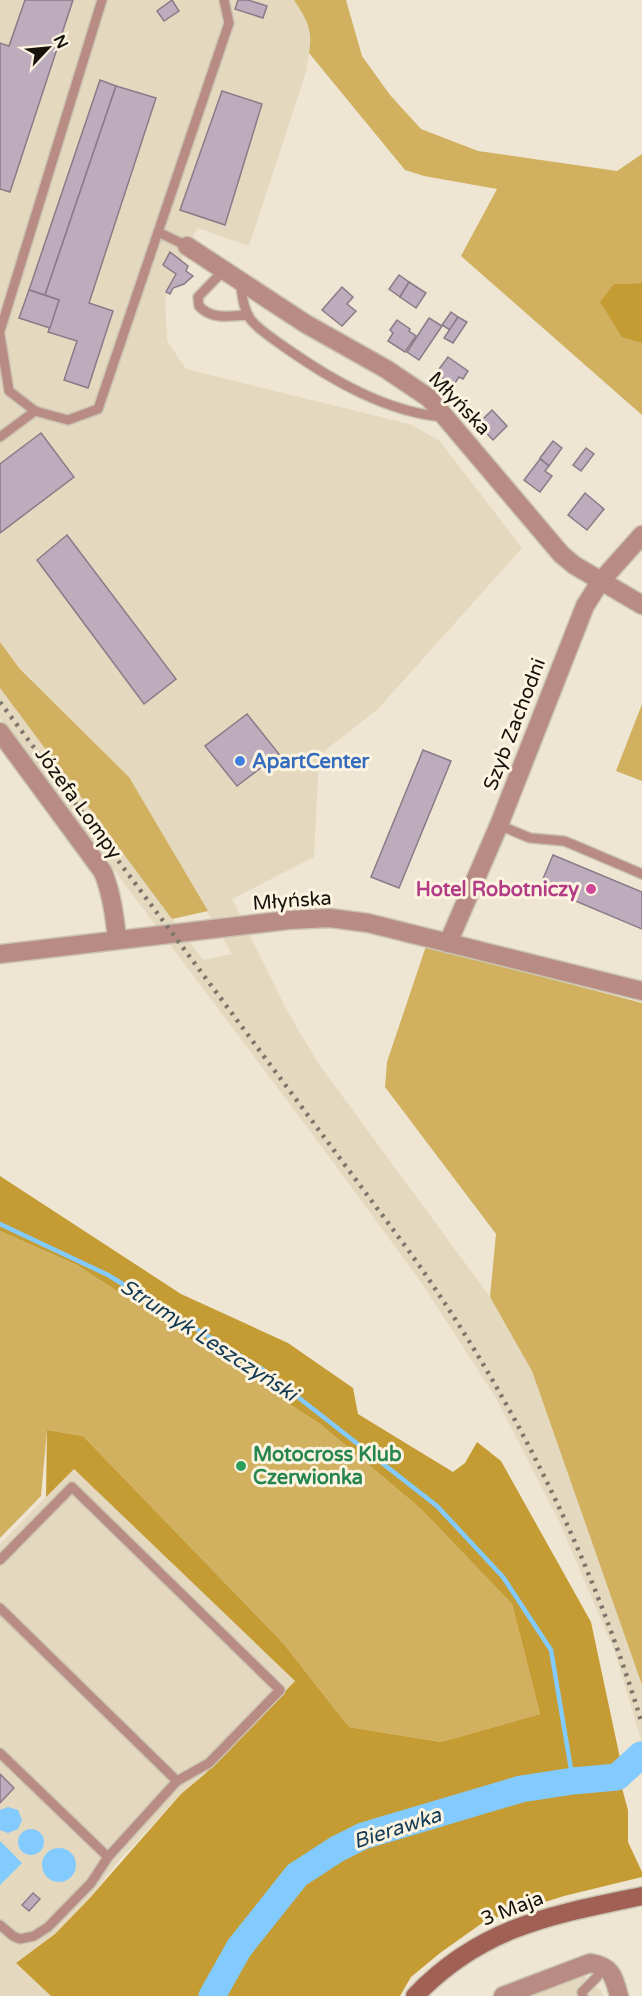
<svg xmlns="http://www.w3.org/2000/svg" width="642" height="1996" viewBox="0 0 642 1996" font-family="'Varela Round',sans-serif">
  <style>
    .built { fill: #e4d9bf }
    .green { fill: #d1b060 }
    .forest { fill: #c49c33 }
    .water { fill: #83cbfe }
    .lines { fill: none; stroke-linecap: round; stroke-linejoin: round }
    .stream { stroke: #83cbfe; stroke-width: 4.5 }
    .river { stroke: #83cbfe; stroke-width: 27 }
    .building { fill: #bdadbc; stroke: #8a7b89; stroke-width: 1.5 }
    .lane-casing { stroke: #cbc4b3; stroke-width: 12 }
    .street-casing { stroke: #cbc4b3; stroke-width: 21 }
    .secondary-casing { stroke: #cbc4b3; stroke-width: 21 }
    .lane { stroke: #b98c83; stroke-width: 9 }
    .street { stroke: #b98c83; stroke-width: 18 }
    .secondary { stroke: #a06053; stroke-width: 18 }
    .rail { stroke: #7c776a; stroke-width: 4.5; stroke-dasharray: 3 6; stroke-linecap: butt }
    .shop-dot { fill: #3f7fe0; stroke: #fcf3e0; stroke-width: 2 }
    .hotel-dot { fill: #d1479c; stroke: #fcf3e0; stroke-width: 2 }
    .leisure-dot { fill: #2e9e5b; stroke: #fcf3e0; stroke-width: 2 }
    .labels { text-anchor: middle; stroke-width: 6; stroke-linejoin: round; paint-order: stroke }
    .street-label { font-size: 20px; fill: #15130c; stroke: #fcf3e0 }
    .shop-label { font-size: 20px; font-weight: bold; fill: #366cbe; stroke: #fcf3e0; text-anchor: start }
    .hotel-label { font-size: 20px; font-weight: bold; fill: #b23c85; stroke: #fcf3e0; text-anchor: end }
    .leisure-label { font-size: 20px; font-weight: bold; fill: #27864d; stroke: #fcf3e0; text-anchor: start }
    .water-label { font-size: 21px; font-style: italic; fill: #143b55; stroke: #fcf3e0 }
  </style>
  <rect width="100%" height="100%" fill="#eee6d3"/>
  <g class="built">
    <polygon points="0,0 294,0 306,17 312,36 306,72 249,246 198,228 187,246 165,299 167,341 186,369 409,424 439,440 522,548 377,710 319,755 314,857 232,899 285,1007 318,1063 490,1297 532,1371 642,1685 642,1743 614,1650 559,1521 496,1398 421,1282 319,1143 0,718 0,688 203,960 232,954 129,777 20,668 0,642"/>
    <polygon points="74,1468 295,1681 206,1773 181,1794 118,1862 88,1900 55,1934 17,1962 51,1996 0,1996 0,1544"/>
    <polygon points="584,1975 602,1992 603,1996 524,1996"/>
  </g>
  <g class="green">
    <path d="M 294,0 L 346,0 L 362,56 L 390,95 L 421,129 L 478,151 L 617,171 L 642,154 L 642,283 L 614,284 L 622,336 L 642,343 L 642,415 L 461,256 L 497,189 L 424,176 L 405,170 L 309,53 C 313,29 307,20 294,0 Z"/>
    <polygon points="0,642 20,669 129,777 208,911 172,919 0,688"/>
    <polygon points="642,704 642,781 616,771"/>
    <polygon points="426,946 642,1003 642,1685 532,1371 490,1297 496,1234 385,1087 387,1062"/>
    <polygon points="0,1231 77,1265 320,1424 420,1508 512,1604 540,1714 441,1742 349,1727 283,1643 83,1436 47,1430 41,1496 0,1538"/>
  </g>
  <g class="forest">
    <polygon points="642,283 642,343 622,337 600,302 614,284"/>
    <polygon points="0,1176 181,1294 288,1343 353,1388 358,1414 453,1472 465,1463 477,1442 501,1461 591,1622 620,1758 617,1770 628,1810 628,1842 642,1872 642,1877 564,1896 485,1921 440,1953 411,1977 400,1996 51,1996 16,1963 55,1934 88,1900 181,1794 206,1773 295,1681 74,1469 46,1497 47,1430 83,1436 283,1643 349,1727 441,1742 540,1714 512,1604 420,1508 320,1424 77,1265 0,1231"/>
  </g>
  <g class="water">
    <polygon points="8,1807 18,1810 22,1820 18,1829 8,1833 0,1830 0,1810"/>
    <circle cx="31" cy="1842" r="13"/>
    <polygon points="0,1841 22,1863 0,1885"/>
    <circle cx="59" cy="1865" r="17"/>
  </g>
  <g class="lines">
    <polyline class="stream" points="0,1224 108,1275 262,1369 437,1506 503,1577 551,1650 573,1781"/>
    <polyline class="river" points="212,1996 239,1948 297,1875 337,1849 363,1836 521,1789 573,1781 617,1777 641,1755"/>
  </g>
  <g class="building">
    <polygon points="25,0 73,0 10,192 0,189 0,43 9,46"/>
    <polygon points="172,0 179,11 164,21 157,11"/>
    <polygon points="238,0 248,0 267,6 263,18 235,9"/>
    <polygon points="100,80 116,86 45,295 29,290"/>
    <polygon points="116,86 156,98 89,303 113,311 88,388 64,380 77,341 48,332 59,300 45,295"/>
    <polygon points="222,91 262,104 225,225 180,210"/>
    <polygon points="170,252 188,266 186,271 193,276 184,284 173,288 170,294 166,292 176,274 163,265"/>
    <polygon points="399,275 409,282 400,297 389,289"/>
    <polygon points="409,282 426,293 416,308 400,297"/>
    <polygon points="342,287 353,297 347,304 356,311 342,326 322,310"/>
    <polygon points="29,290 59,300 50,328 19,318"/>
    <polygon points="451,312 458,317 450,330 442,325"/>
    <polygon points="458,317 467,322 453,343 444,338"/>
    <polygon points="429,318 442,326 419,360 407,352"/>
    <polygon points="397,320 410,329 409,331 416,336 405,352 388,341 393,333 390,330"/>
    <polygon points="448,357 468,371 463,379 459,377 453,386 436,373"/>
    <polygon points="492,410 507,426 493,440 478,424"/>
    <polygon points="41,433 74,477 0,533 0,464"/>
    <polygon points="553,441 562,448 549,466 540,458"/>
    <polygon points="586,448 594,454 581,471 573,465"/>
    <polygon points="540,459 549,466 545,471 552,476 540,492 524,480"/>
    <polygon points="585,493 604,509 587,530 568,515"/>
    <polygon points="67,535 176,679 144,704 37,560"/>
    <polygon points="247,714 279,754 237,786 205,746"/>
    <polygon points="423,750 451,761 399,888 371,877"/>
    <polygon points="553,855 642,892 642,929 540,886"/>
    <polygon points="0,1774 14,1788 0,1803"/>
    <polygon points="33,1893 40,1899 29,1911 22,1905"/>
  </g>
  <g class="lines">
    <defs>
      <g id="lane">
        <polyline points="158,232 187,246"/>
        <path d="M 224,270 L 198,297 L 199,306 C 211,320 230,316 248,315"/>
        <path d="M 240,281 C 242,294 243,309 251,320 C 259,330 272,338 283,346 C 330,379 387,413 445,417"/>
        <polyline points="0,331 102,0"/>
        <polyline points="0,335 9,391 35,411"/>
        <polyline points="0,437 35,411 68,420 98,409 229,23 224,0"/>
        <polyline points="499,825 530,838 564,841 574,845 642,874"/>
        <polyline points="0,1560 72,1487 280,1690 209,1763 177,1781 108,1857 91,1883 48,1927 34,1936 20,1939 13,1936 0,1925"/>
        <polyline points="0,1608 177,1781"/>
        <polyline points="0,1753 108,1857"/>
        <polyline points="583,1996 582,1992 597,1977 602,1965"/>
      </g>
      <g id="street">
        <polyline points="187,246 306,324 386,369 429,398 561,554 574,565 642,605"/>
        <path d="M 0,732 L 103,872 C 112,894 115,917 117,940"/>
        <polyline points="448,943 499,825 585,606 600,582 642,535"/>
        <polyline points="0,954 289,920 330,918 368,923 642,991"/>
        <path d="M 503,1996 L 590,1963 C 611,1966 614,1976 619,1996"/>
      </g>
      <path id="secondary" d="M 415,1996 C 482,1926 552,1915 642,1896"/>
    </defs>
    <use href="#lane" class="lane-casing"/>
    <use href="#street" class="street-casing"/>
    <use href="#secondary" class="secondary-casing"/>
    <use href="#lane" class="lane"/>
    <use href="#street" class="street"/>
    <use href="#secondary" class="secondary"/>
    <path class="rail" d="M 0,702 L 406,1247 C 510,1391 591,1554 642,1724"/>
  </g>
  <circle class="shop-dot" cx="240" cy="761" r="6"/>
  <circle class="hotel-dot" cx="591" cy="889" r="6"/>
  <circle class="leisure-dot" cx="241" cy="1466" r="6"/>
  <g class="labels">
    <g class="street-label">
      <text transform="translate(460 403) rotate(46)" y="7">Młyńska</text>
      <text transform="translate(514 724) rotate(-69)" y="7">Szyb Zachodni</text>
      <text transform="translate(79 803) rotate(54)" y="7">Józefa Lompy</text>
      <text transform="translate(292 900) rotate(-4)" y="7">Młyńska</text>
      <text transform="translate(512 1908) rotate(-21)" y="7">3 Maja</text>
    </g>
    <g class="shop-label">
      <text x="252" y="768">ApartCenter</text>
    </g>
    <g class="hotel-label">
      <text x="579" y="896">Hotel Robotniczy</text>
    </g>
    <g class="leisure-label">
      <text x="253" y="1461">Motocross Klub<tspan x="253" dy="23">Czerwionka</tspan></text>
    </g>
    <g class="water-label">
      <text transform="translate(209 1340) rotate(33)" y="7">Strumyk Leszczyński</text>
      <text transform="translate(397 1828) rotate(-18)" y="7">Bierawka</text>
    </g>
  </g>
  <g transform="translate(48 48) rotate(64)" stroke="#fcf3e0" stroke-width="4.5" paint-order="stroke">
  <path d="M0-4.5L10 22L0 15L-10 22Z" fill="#15130c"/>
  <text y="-9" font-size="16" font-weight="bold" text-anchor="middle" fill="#15130c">N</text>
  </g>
</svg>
